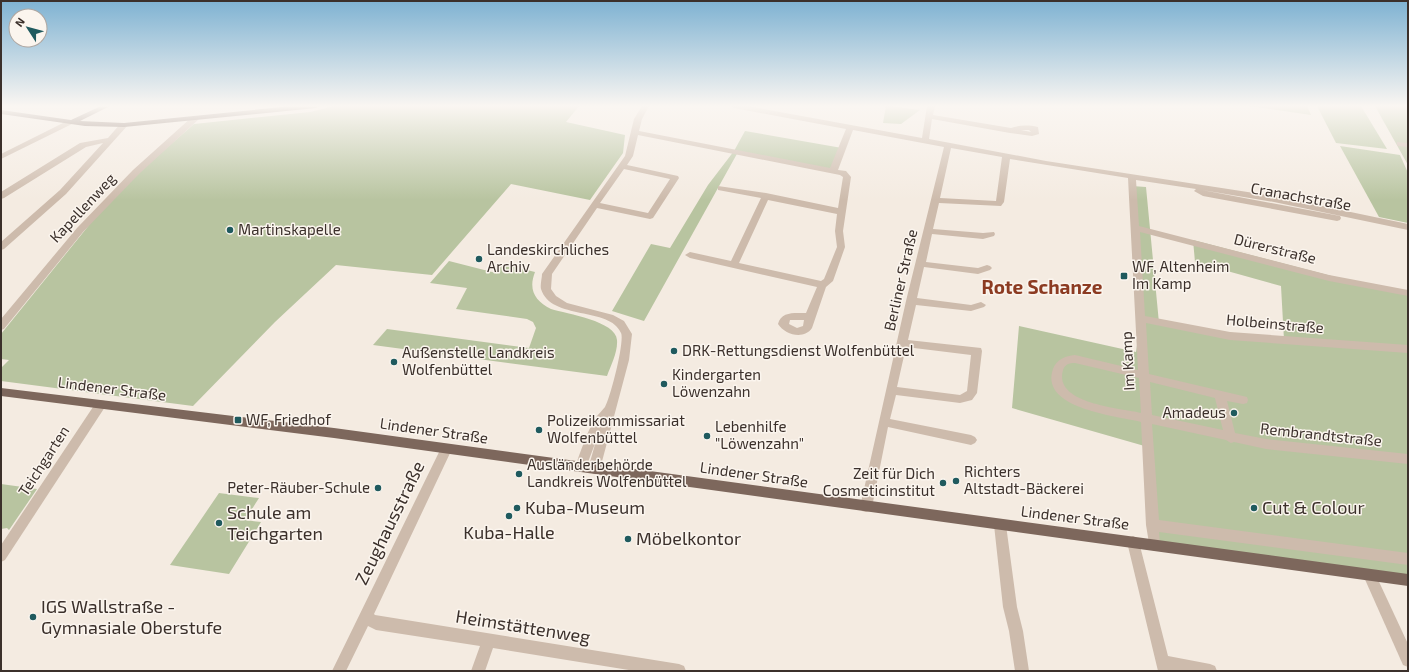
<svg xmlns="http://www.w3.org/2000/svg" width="1409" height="672" viewBox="0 0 1409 672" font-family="'Exo 2',sans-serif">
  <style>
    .green { fill: #b8c4a0 }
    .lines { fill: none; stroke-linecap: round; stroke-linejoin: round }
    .minor { fill: #cdbbac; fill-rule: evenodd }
    .major { fill: #7d675c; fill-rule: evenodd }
    .poi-dot { fill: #1f5a5e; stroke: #fbf5ee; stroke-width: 1.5 }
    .labels { text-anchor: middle; stroke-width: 3; stroke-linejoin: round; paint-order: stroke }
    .street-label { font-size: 15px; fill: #3b302b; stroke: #fbf5ee }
    .poi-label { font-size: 15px; fill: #3b302b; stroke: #fbf5ee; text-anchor: start }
    .near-poi-label { font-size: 18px; fill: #3b302b; stroke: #fbf5ee; text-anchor: start }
    .near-street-label { font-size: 18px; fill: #3b302b; stroke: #fbf5ee }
    .district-label { font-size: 19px; font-weight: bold; fill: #8c3b22; stroke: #fbf5ee }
  </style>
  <rect width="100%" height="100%" fill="#f4ebe1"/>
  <g class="green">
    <polygon points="334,106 579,106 566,122 625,135 623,153 590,200 511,184 432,275 336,265 275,322 193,406 85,392 85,388 78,391 1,381 1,368 9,360 1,359 1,334 94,219 138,173 194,124 310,112"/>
    <polygon points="886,106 889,106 920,110 901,124 883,123"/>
    <polygon points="1249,106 1307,106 1311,115"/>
    <polygon points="1317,106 1361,106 1387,149 1336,143"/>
    <polygon points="1375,106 1408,106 1408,165"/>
    <polygon points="745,131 842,148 833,171 738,152 644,321 612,311 651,244 670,248 708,185 734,151"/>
    <polygon points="1340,146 1400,155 1408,173 1408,223 1379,217"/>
    <polygon points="1132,186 1146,187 1159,323 1284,340 1281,286 1195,262 1193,240 1343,279 1408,291 1408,580 1154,545 1148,447 1012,408 1019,326 1136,352 1141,319"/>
    <path d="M 449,261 L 496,273 L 503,264 L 535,272 C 528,290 535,301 551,309 C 567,314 616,321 617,340 C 618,352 611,365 607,376 L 373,345 L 387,329 L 529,348 L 536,328 L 533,322 L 527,319 L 456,309 L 467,288 L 430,283 Z"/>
    <polygon points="1,484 37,489 9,530 7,528 1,529"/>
    <polygon points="219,493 259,498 245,520 261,522 229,574 170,565"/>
  </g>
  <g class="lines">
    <g class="minor">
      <path d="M 642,106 L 649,106 L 642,119 L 639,131 L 830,168 L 846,129 L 734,108 L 731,106 L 747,106 L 922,138 L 927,106 L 935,106 L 933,115 L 1011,128 C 1020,125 1028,125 1038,127 L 1039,134 L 1032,136 L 1010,133 L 932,119 L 929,139 L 1046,161 L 1274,196 L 1408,224 L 1408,230 L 1274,202 L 1202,190 L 1340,216 L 1341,218 L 1340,220 L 1337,221 L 1203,196 L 1194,191 L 1196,189 L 1136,180 L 1139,226 L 1329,275 L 1408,290 L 1408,296 L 1329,281 L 1140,232 L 1145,316 L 1230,332 L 1408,345 L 1408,353 L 1230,340 L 1146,323 L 1149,374 L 1247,397 L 1248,400 L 1247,403 L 1243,404 L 1227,401 L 1235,433 L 1266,439 L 1408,454 L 1408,464 L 1266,449 L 1234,442 L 1231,443 L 1226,440 L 1152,424 L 1159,520 L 1408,553 L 1408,565 L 1159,532 L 1160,545 L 1158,549 L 1154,551 L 1150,549 L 1146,525 L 1141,422 C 1117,416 1039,409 1053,369 C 1057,359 1065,356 1075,355 L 1138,370 L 1128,178 L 1010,159 L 1004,202 L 1001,206 L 939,203 L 933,229 L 983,233 L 994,232 L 995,234 L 994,236 L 983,239 L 932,234 L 926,262 L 978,268 L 987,265 L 990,266 L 992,268 L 990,270 L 978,274 L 924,267 L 917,298 L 971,305 L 981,302 L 986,305 L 984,307 L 971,311 L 916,305 L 908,340 L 981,348 L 982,351 L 977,393 L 972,400 L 960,403 L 896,395 L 890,419 L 971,435 L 975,437 L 977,440 L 975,443 L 971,445 L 888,427 L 872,507 L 870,511 L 866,512 L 862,511 L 860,507 L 906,301 L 944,147 L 853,130 L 838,170 L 846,171 L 851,177 L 843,231 L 845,247 L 833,281 L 826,287 L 812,328 C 804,340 785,335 778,324 C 781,311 795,313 806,313 L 817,287 L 690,258 L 685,255 L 690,252 L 731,261 L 761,198 L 718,190 L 718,186 L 766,193 L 838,208 L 843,177 L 840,175 L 638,135 L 633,156 L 627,165 L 678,176 L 679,178 L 653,218 L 650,219 L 597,208 L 552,274 L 551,289 L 556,296 L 567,303 L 613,315 L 624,321 L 632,334 L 629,360 L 600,469 L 598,472 L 594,474 L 590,472 L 588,469 L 596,441 L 585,470 L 581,472 L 577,470 L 575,467 C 581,451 586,434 595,419 C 598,414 602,411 605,407 C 610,399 625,341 621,333 C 610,306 551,321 541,289 C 540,285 542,278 542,274 L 625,156 L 634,119 ZM 1021,130 L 1029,130 L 1031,132 ZM 951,148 L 1002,157 L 996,201 L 940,198 ZM 624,169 L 670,179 L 648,213 L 600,203 ZM 768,200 L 837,214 L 835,231 L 837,247 L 824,279 L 821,281 L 739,263 ZM 790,320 L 804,320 L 803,326 L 797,328 L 789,324 ZM 906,347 L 971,355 L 967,391 L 960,395 L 897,387 ZM 1075,363 L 1139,378 L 1141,413 C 1120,408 1053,404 1063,370 C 1065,364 1069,363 1075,363 ZM 1150,382 L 1215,398 L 1223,430 L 1152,415 Z"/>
      <polygon points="192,117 198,117 199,119 139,174 83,232 4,329 1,330 1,319 77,228 133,170"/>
      <polygon points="69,120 75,120 76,122 1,159 1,154"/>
      <polygon points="121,123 124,123 128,125 66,194 4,249 1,250 1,242 60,190 103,143 86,147 4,198 1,199 1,192 80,143 108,138"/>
      <polygon points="1397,142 1408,143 1408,147 1397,146"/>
      <polygon points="101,400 105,401 106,404 105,407 5,560 1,562 1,545 97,401"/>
      <polygon points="446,444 450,446 452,449 374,614 375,615 679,664 684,666 686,671 635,671 493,648 485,671 471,671 480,646 376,630 368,626 346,671 332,671 442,446"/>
      <polygon points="1000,519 1004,521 1006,525 1017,607 1023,631 1029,671 1015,671 1009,631 1003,607 994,525 996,521"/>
      <polygon points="1133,536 1137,538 1139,542 1168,656 1210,664 1215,666 1217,671 1158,671 1127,542 1129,538"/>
      <polygon points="1369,569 1374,571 1408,644 1408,667 1403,665 1363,575 1364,571"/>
    </g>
    <g class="major">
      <polygon points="101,106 110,106 80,121 124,123 292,106 319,106 316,108 124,127 85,126 1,114 1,110 71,120"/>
      <polygon points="1,388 334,428 1408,574 1408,586 334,438 1,396"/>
    </g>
  </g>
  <linearGradient id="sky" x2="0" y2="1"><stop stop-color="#7eb2d2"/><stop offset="0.53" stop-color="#faf6f2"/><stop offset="1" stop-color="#faf6f2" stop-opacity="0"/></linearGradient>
  <rect width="1409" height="200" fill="url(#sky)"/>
  <g class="poi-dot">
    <circle cx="230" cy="230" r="4"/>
    <circle cx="479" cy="259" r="4"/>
    <rect x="1120" y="272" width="8" height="8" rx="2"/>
    <circle cx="674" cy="351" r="4"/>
    <circle cx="394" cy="362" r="4"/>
    <circle cx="664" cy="384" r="4"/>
    <circle cx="1234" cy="413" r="4"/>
    <rect x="234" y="416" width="8" height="8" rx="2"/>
    <circle cx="539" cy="430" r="4"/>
    <circle cx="707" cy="436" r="4"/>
    <circle cx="519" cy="474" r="4"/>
    <circle cx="956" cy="481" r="4"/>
    <circle cx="943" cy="483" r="4"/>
    <circle cx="378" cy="488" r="4"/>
    <circle cx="517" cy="508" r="4"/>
    <circle cx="1254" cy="508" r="4"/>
    <circle cx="509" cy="516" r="4"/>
    <circle cx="219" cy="523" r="4"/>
    <circle cx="628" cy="539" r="4"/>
    <circle cx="33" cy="617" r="4"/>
  </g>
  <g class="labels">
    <g class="street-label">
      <text transform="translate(1301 197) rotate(10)" y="5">Cranachstraße</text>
      <text transform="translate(83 208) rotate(-47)" y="5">Kapellenweg</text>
      <text transform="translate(1275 249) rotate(14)" y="5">Dürerstraße</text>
      <text transform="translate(901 280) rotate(-77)" y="5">Berliner Straße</text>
      <text transform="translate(1275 324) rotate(5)" y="5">Holbeinstraße</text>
      <text transform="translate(1128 361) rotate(-93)" y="5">Im Kamp</text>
      <text transform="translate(112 389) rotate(7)" y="5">Lindener Straße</text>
      <text transform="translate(434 431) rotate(8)" y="5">Lindener Straße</text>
      <text transform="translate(1321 435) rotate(6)" y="5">Rembrandtstraße</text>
      <text transform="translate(44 461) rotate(-57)" y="5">Teichgarten</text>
      <text transform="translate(754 475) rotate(8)" y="5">Lindener Straße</text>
      <text transform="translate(1075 518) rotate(7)" y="5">Lindener Straße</text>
    </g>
    <g class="poi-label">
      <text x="238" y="235">Martinskapelle</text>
      <text x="487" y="255">Landeskirchliches<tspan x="487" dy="17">Archiv</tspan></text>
      <text x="1132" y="272">WF, Altenheim<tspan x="1132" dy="17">Im Kamp</tspan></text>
      <text x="682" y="356">DRK-Rettungsdienst Wolfenbüttel</text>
      <text x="402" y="358">Außenstelle Landkreis<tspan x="402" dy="17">Wolfenbüttel</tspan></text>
      <text x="672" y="380">Kindergarten<tspan x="672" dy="17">Löwenzahn</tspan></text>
      <text x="1226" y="418" text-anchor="end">Amadeus</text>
      <text x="246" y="425">WF, Friedhof</text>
      <text x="547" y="426">Polizeikommissariat<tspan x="547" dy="17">Wolfenbüttel</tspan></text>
      <text x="715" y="432">Lebenhilfe<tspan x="715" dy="17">"Löwenzahn"</tspan></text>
      <text x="527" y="470">Ausländerbehörde<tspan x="527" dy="17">Landkreis Wolfenbüttel</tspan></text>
      <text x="964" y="477">Richters<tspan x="964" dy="17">Altstadt-Bäckerei</tspan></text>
      <text x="935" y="479" text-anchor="end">Zeit für Dich<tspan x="935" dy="17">Cosmeticinstitut</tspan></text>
      <text x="370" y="493" text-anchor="end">Peter-Räuber-Schule</text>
    </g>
    <g class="near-poi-label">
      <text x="525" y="514">Kuba-Museum</text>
      <text x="1262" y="514">Cut &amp; Colour</text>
      <text x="227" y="519">Schule am<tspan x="227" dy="21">Teichgarten</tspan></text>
      <text x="509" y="539" text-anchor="middle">Kuba-Halle</text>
      <text x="636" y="545">Möbelkontor</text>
      <text x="41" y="613">IGS Wallstraße -<tspan x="41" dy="21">Gymnasiale Oberstufe</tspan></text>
    </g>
    <g class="near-street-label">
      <text transform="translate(390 523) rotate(-64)" y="6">Zeughausstraße</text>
      <text transform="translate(523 627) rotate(9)" y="6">Heimstättenweg</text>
    </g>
    <g class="district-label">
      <text x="1042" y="294">Rote Schanze</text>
    </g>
  </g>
  <rect width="1409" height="672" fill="none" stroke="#3b302b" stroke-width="4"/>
  <g transform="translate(28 28) rotate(306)"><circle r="19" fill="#fbf5ee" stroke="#aea6a0"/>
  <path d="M0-3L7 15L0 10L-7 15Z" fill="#1f5a5e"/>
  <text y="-6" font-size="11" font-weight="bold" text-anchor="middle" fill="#3b302b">N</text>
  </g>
</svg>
